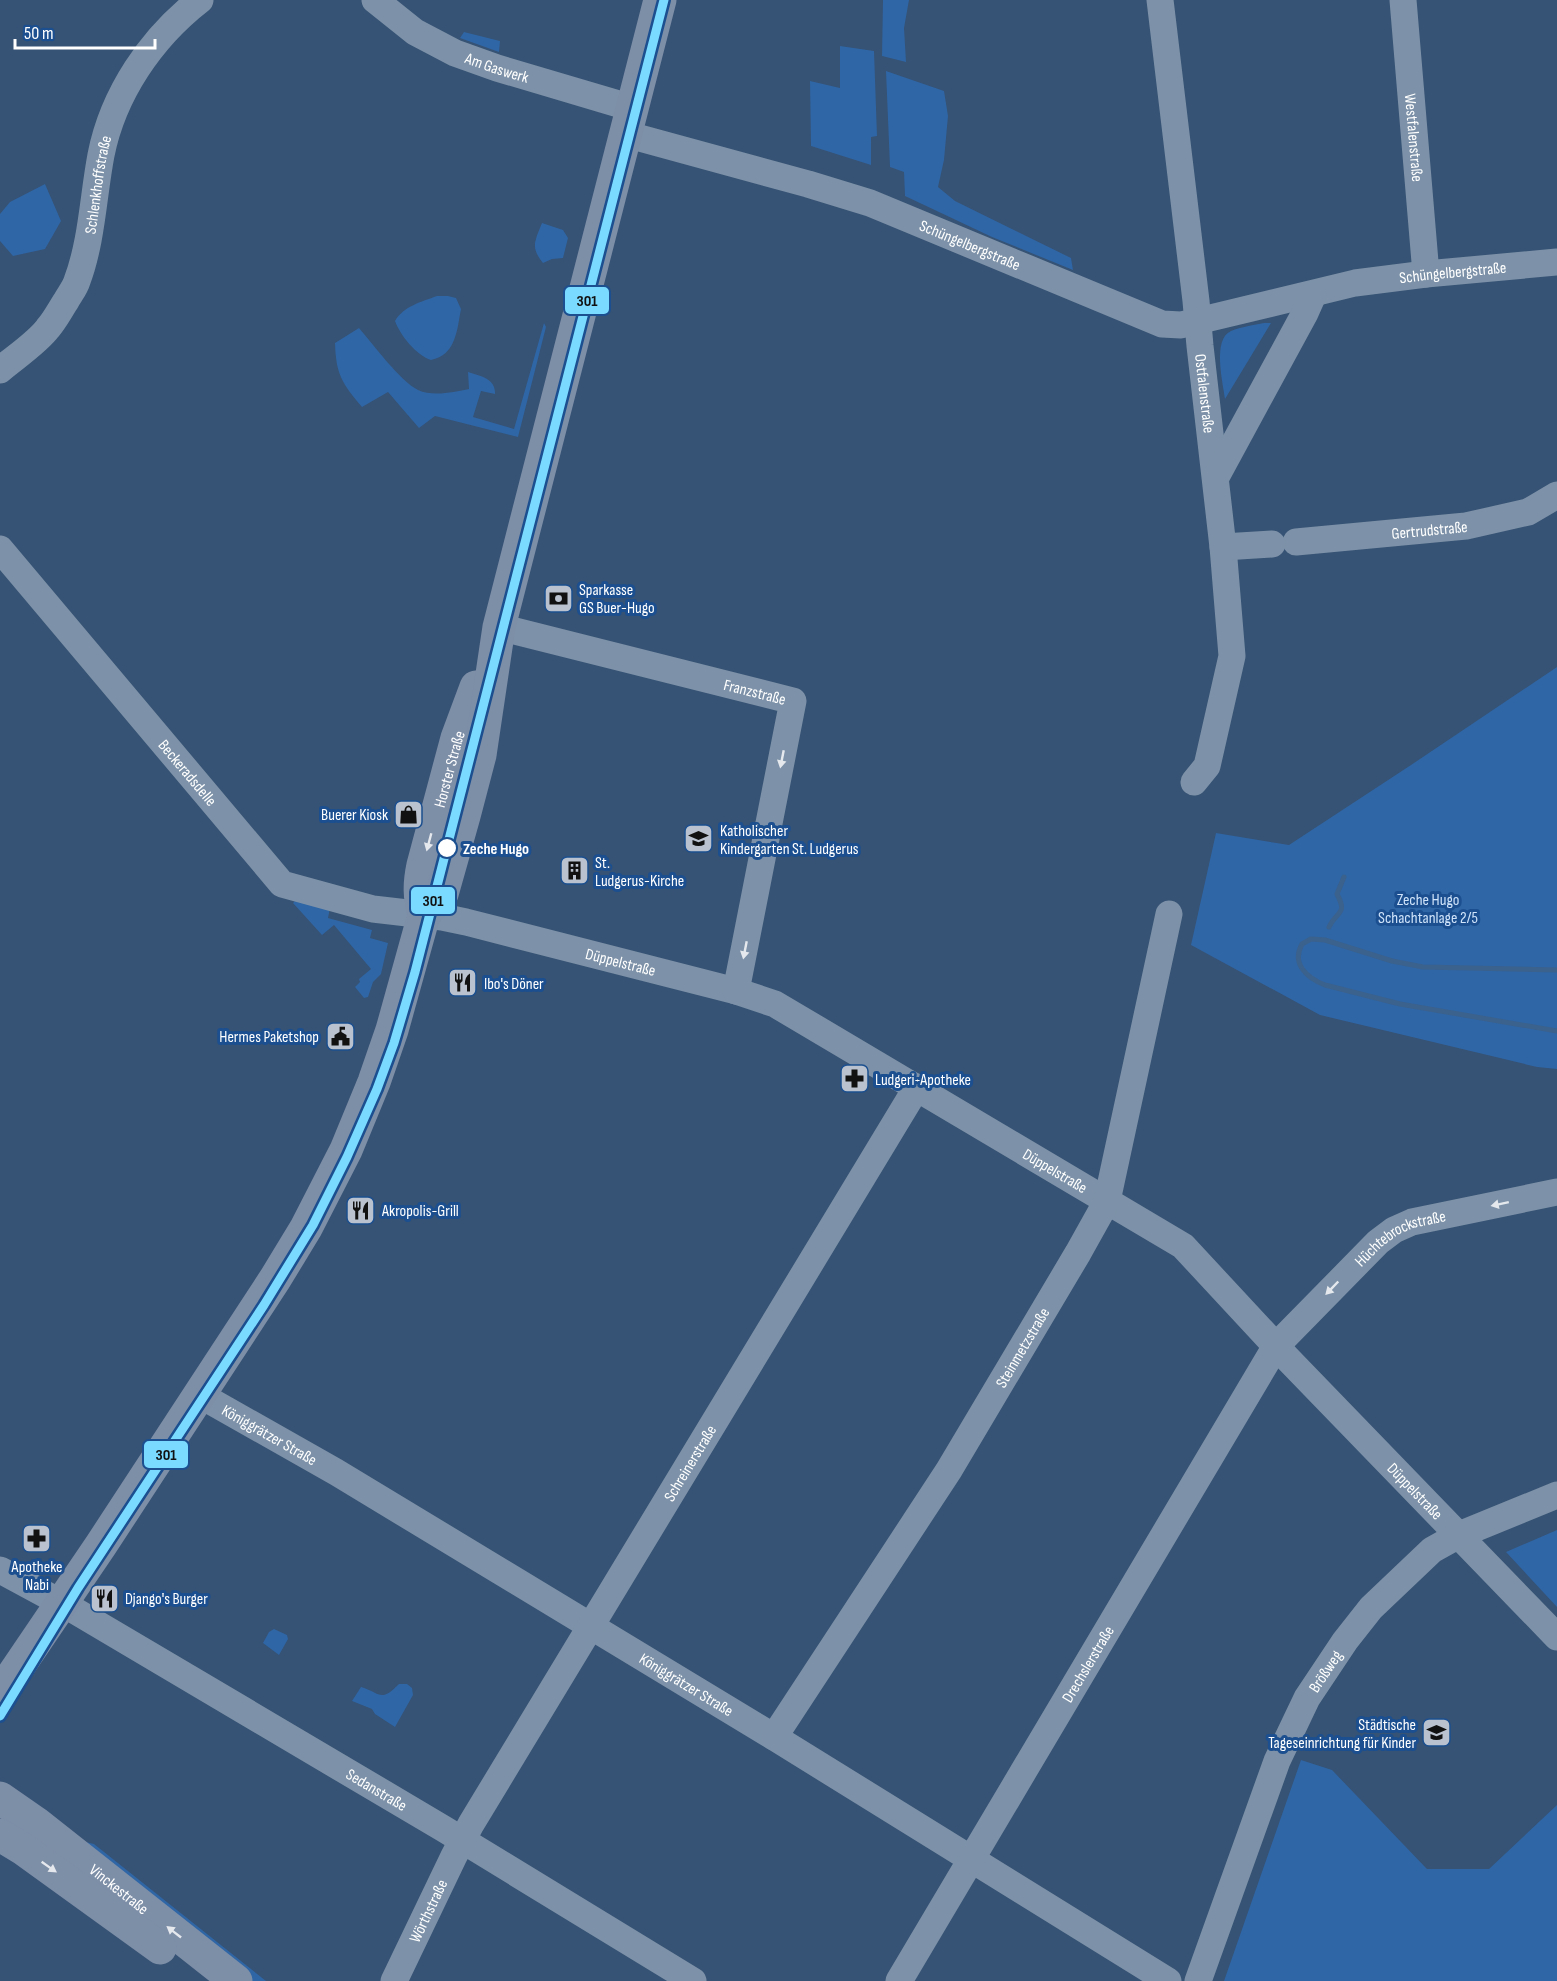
<svg xmlns="http://www.w3.org/2000/svg" width="1557" height="1981" viewBox="0 0 1557 1981" font-family="'Sofia Sans Condensed',sans-serif">
  <style>
    .green { fill: #2f66a5 }
    .lines { fill: none; stroke-linecap: round; stroke-linejoin: round }
    .stream { stroke: #3b618d; stroke-width: 5 }
    .minor { stroke: #7d92a8; stroke-width: 27 }
    .major { stroke: #7d8ea7; stroke-width: 33 }
    .tram-1-casing { stroke: #1b4f8f; stroke-width: 14 }
    .tram-1 { stroke: #7adaff; stroke-width: 9 }
    .oneway { fill: #e5e9ee }
    .oneway2 { fill: #e5e8ed }
    .stop-dot { fill: #fff; stroke: #1b4f8f; stroke-width: 2 }
    .labels { text-anchor: middle; stroke-width: 6; stroke-linejoin: round; paint-order: stroke }
    .street-label { font-size: 16px; fill: #fff; stroke: #1b4f8f }
    .poi-label { font-size: 16px; fill: #fff; stroke: #1b4f8f; text-anchor: start }
    .stop-label { font-size: 16px; font-weight: bold; fill: #fff; stroke: #1b4f8f; text-anchor: start }
    .park-label { font-size: 16px; fill: #cfe3fa; stroke: #1b4f8f }
    .line-badge { stroke: #1b4f8f; stroke-width: 2 }
    .pale-badge-label { font-size: 16px; text-anchor: middle; font-weight: bold; fill: #111 }
  </style>
  <rect width="100%" height="100%" fill="#365274"/>
  <g class="green">
    <polygon points="883,0 909,0 904,28 906,62 882,56"/>
    <polygon points="464,32 500,41 499,52 460,38"/>
    <polygon points="840,46 874,51 877,136 871,137 871,165 811,146 810,81 840,88"/>
    <polygon points="886,71 944,91 948,116 944,160 938,187 955,201 1071,258 1073,270 992,237 905,196 904,172 890,167"/>
    <polygon points="45,184 61,221 45,249 13,256 0,241 0,214 10,202"/>
    <path d="M 542,223 L 563,230 L 568,238 L 563,258 L 552,259 L 543,263 C 530,247 535,241 542,223 Z"/>
    <path d="M 437,296 L 448,296 L 456,298 L 461,309 C 457,330 456,355 431,360 C 416,355 400,335 395,321 C 404,306 421,302 437,296 Z"/>
    <path d="M 544,323 L 546,327 L 518,437 L 435,416 L 419,428 L 388,392 L 362,407 C 342,383 336,375 335,343 L 359,328 C 374,345 399,380 418,390 C 433,397 454,392 469,389 L 468,372 C 481,376 496,379 495,394 L 481,391 L 473,417 L 514,429 Z"/>
    <path d="M 1264,323 L 1271,323 L 1225,399 C 1223,383 1212,339 1231,331 C 1241,327 1254,325 1264,323 Z"/>
    <polygon points="1557,667 1557,1069 1537,1067 1320,1015 1191,945 1216,833 1289,845 1411,765"/>
    <polygon points="296,900 330,908 328,918 372,930 370,938 388,943 381,974 373,982 368,997 364,998 355,987 360,982 359,979 371,969 334,925 322,935 293,903"/>
    <polygon points="1557,1530 1557,1607 1506,1552"/>
    <polygon points="274,1629 287,1635 288,1639 279,1655 263,1643 269,1632"/>
    <path d="M 399,1684 L 407,1684 L 412,1688 L 413,1695 L 395,1727 L 375,1714 L 372,1709 L 352,1701 L 361,1687 C 381,1693 380,1703 399,1684 Z"/>
    <polygon points="1301,1760 1332,1770 1427,1869 1489,1869 1557,1805 1557,1981 1224,1981"/>
    <polygon points="77,1840 94,1844 266,1981 243,1981"/>
  </g>
  <g class="lines">
    <g class="stream">
      <path d="M 1329,927 C 1337,910 1348,915 1337,894 L 1344,877"/>
      <path d="M 1557,970 L 1423,967 L 1392,961 L 1325,940 L 1311,939 L 1302,944 C 1291,964 1307,978 1325,985 L 1400,1004 L 1557,1031"/>
    </g>
    <g class="minor">
      <path id="s1" d="M 375,0 L 415,32 L 455,53 L 497,68 L 632,108"/>
      <path id="s2" d="M 1160,0 L 1196,301 L 1200,346 L 1223,547 L 1232,656 L 1207,766 L 1194,782"/>
      <path id="s3" d="M 1403,0 L 1426,274"/>
      <path id="s4" d="M 625,134 L 808,184 L 870,203 L 1162,324 L 1181,325 L 1355,283 L 1426,274 L 1557,262"/>
      <path id="s5" d="M 0,370 C 14,358 38,342 48,328 C 55,320 60,310 66,301 C 69,295 75,288 77,281 C 92,241 93,197 101,155 C 113,94 151,38 200,0"/>
      <polyline points="1216,477 1305,313 1313,295"/>
      <path id="s6" d="M 1296,542 L 1466,526 L 1528,512 L 1557,495"/>
      <polyline points="1223,547 1272,544"/>
      <path id="s7" d="M 0,549 L 282,884 L 373,909 L 442,917 L 466,922 L 736,991 L 775,1004 L 1183,1246 L 1287,1358 L 1557,1637"/>
      <path id="s8" d="M 499,627 L 793,701 L 736,991"/>
      <path id="s9" d="M 200,1395 L 336,1472 L 774,1737 L 1168,1981"/>
      <path id="s10" d="M 0,1570 L 67,1606 L 444,1829 L 693,1981"/>
      <path id="s11" d="M 774,1737 L 949,1470 L 1078,1253 L 1107,1201 L 1169,914"/>
      <path id="s12" d="M 394,1981 L 454,1856 L 471,1824 L 917,1087"/>
      <path id="s13" d="M 899,1981 L 1276,1346 L 1378,1242 L 1394,1230 L 1412,1222 L 1557,1192"/>
      <path id="s14" d="M 1198,1981 L 1277,1761 L 1307,1698 L 1345,1641 L 1371,1608 L 1432,1550 L 1459,1535 L 1557,1495"/>
    </g>
    <g class="major">
      <path id="s15" d="M 424,915 C 419,896 419,884 423,865 L 457,738 L 476,687"/>
      <polyline points="0,1694 101,1545 275,1279 306,1228 346,1150 374,1082 392,1030 424,915 442,894 464,816 480,755 499,627 660,0"/>
      <path id="s16" d="M 0,1798 L 36,1823 L 236,1981"/>
      <polyline points="0,1835 23,1849 160,1948"/>
    </g>
    <defs>
      <polyline id="tram-1" points="0,1716 78,1588 264,1305 313,1225 347,1157 377,1089 394,1043 415,972 664,0"/>
    </defs>
    <use href="#tram-1" class="tram-1-casing"/>
    <use href="#tram-1" class="tram-1"/>
  </g>
  <defs><path id="oneway-solid" d="M-6-.8H1V-3.2L6.5 0L1 3.2V.8H-6Z" transform="scale(1.5)"/></defs>
  <g class="oneway">
    <use href="#oneway-solid" transform="translate(782 759) rotate(101)"/>
    <use href="#oneway-solid" transform="translate(745 950) rotate(101)"/>
    <use href="#oneway-solid" transform="translate(1500 1204) rotate(168)"/>
    <use href="#oneway-solid" transform="translate(1332 1288) rotate(134)"/>
  </g>
  <g class="oneway2">
    <use href="#oneway-solid" transform="translate(429 842) rotate(105)"/>
    <use href="#oneway-solid" transform="translate(49 1867) rotate(35)"/>
    <use href="#oneway-solid" transform="translate(174 1932) rotate(-142)"/>
  </g>
  <defs>
    <symbol id="bank-square" viewBox="-11 -11 22 22"><rect x="-9" y="-9" width="18" height="18" rx="4" fill="#b9c2ce" stroke="#1b4f8f"/><path d="M-6-4H6V4H-6ZM0-2.3a2.3 2.3 0 1 0 0 4.6a2.3 2.3 0 1 0 0-4.6Z" fill="#111"/></symbol>
    <symbol id="shop-square" viewBox="-11 -11 22 22"><rect x="-9" y="-9" width="18" height="18" rx="4" fill="#b9c2ce" stroke="#1b4f8f"/><path d="M-5-2.5h2.3a2.7 3.5 0 0 1 5.4 0H5L5.5 6h-11ZM-1.5-2.5h3a1.5 2.3 0 0 0-3 0Z" fill="#111"/></symbol>
    <symbol id="school-square" viewBox="-11 -11 22 22"><rect x="-9" y="-9" width="18" height="18" rx="4" fill="#b9c2ce" stroke="#1b4f8f"/><path d="M0-5L7-2L0 1L-7-2ZM-4 1L0 2.5L4 1V4Q0 6-4 4Z" fill="#111"/></symbol>
    <symbol id="building-square" viewBox="-11 -11 22 22"><rect x="-9" y="-9" width="18" height="18" rx="4" fill="#b9c2ce" stroke="#1b4f8f"/><path d="M-4-6H4V6H1V3H-1V6H-4ZM-2.5-4.3h1.7v1.8h-1.7ZM.8-4.3h1.7v1.8H.8ZM-2.5-1h1.7V.8h-1.7ZM.8-1h1.7V.8H.8Z" fill="#111"/></symbol>
    <symbol id="restaurant-square" viewBox="-11 -11 22 22"><rect x="-9" y="-9" width="18" height="18" rx="4" fill="#b9c2ce" stroke="#1b4f8f"/><path d="M-5-6h1v4h1v-4h1v4h1v-4h1v5L-1.5 .5V6h-2V.5L-5-1ZM5-6V6H3V1.5H1.5Q1.5-4 5-6Z" fill="#111"/></symbol>
    <symbol id="civic-square" viewBox="-11 -11 22 22"><rect x="-9" y="-9" width="18" height="18" rx="4" fill="#b9c2ce" stroke="#1b4f8f"/><path d="M-.6-6.5H3V-4.5H.6V-3L4-1V1h2V6H-6V1h2V-1L-.6-3ZM-1.2 2.5V6h2.4V2.5Z" fill="#111"/></symbol>
    <symbol id="pharmacy-square" viewBox="-11 -11 22 22"><rect x="-9" y="-9" width="18" height="18" rx="4" fill="#b9c2ce" stroke="#1b4f8f"/><path d="M-2-6h4v4h4v4h-4v4h-4v-4h-4v-4h4Z" fill="#111"/></symbol>
  </defs>
  <g fill-rule="evenodd">
    <use href="#bank-square" x="542" y="582" width="33" height="33"/>
    <use href="#shop-square" x="392" y="798" width="33" height="33"/>
    <use href="#school-square" x="682" y="822" width="33" height="33"/>
    <use href="#building-square" x="558" y="854" width="33" height="33"/>
    <use href="#restaurant-square" x="446" y="966" width="33" height="33"/>
    <use href="#civic-square" x="324" y="1020" width="33" height="33"/>
    <use href="#pharmacy-square" x="838" y="1062" width="33" height="33"/>
    <use href="#restaurant-square" x="344" y="1194" width="33" height="33"/>
    <use href="#pharmacy-square" x="20" y="1522" width="33" height="33"/>
    <use href="#restaurant-square" x="88" y="1582" width="33" height="33"/>
    <use href="#school-square" x="1420" y="1716" width="33" height="33"/>
  </g>
  <circle class="stop-dot" cx="447" cy="848" r="10"/>
  <g class="labels">
    <g class="street-label">
      <text dy="6" stroke="none"><textPath href="#s1" startOffset="141">Am Gaswerk</textPath></text>
      <text dy="6" stroke="none"><textPath href="#s3" startOffset="138">Westfalenstraße</textPath></text>
      <text dy="6" stroke="none"><textPath href="#s5" startOffset="218">Schlenkhoffstraße</textPath></text>
      <text dy="6" stroke="none"><textPath href="#s4" startOffset="363">Schüngelbergstraße</textPath></text>
      <text dy="6" stroke="none"><textPath href="#s4" startOffset="867">Schüngelbergstraße</textPath></text>
      <text dy="6" stroke="none"><textPath href="#s2" startOffset="396">Ostfalenstraße</textPath></text>
      <text dy="6" stroke="none"><textPath href="#s6" startOffset="134">Gertrudstraße</textPath></text>
      <text dy="6" stroke="none"><textPath href="#s8" startOffset="264">Franzstraße</textPath></text>
      <text dy="6" stroke="none"><textPath href="#s15" startOffset="150">Horster Straße</textPath></text>
      <text dy="6" stroke="none"><textPath href="#s7" startOffset="292">Beckeradsdelle</textPath></text>
      <text dy="6" stroke="none"><textPath href="#s7" startOffset="786">Düppelstraße</textPath></text>
      <text dy="6" stroke="none"><textPath href="#s7" startOffset="1272">Düppelstraße</textPath></text>
      <text dy="6" stroke="none"><textPath href="#s13" startOffset="906">Hüchtebrockstraße</textPath></text>
      <text dy="6" stroke="none"><textPath href="#s11" startOffset="462">Steinmetzstraße</textPath></text>
      <text dy="6" stroke="none"><textPath href="#s9" startOffset="80">Königgrätzer Straße</textPath></text>
      <text dy="6" stroke="none"><textPath href="#s12" startOffset="597">Schreinerstraße</textPath></text>
      <text dy="6" stroke="none"><textPath href="#s7" startOffset="1758">Düppelstraße</textPath></text>
      <text dy="6" stroke="none"><textPath href="#s13" startOffset="369">Drechslerstraße</textPath></text>
      <text dy="6" stroke="none"><textPath href="#s14" startOffset="336">Brößweg</textPath></text>
      <text dy="6" stroke="none"><textPath href="#s9" startOffset="566">Königgrätzer Straße</textPath></text>
      <text dy="6" stroke="none"><textPath href="#s10" startOffset="436">Sedanstraße</textPath></text>
      <text dy="6" stroke="none"><textPath href="#s16" startOffset="150">Vinckestraße</textPath></text>
      <text dy="6" stroke="none"><textPath href="#s12" startOffset="78">Wörthstraße</textPath></text>
    </g>
    <g class="poi-label">
      <text x="579" y="595">Sparkasse<tspan x="579" dy="18">GS Buer-Hugo</tspan></text>
      <text x="388" y="820" text-anchor="end">Buerer Kiosk</text>
      <text x="720" y="836">Katholischer<tspan x="720" dy="18">Kindergarten St. Ludgerus</tspan></text>
      <text x="595" y="868">St.<tspan x="595" dy="18">Ludgerus-Kirche</tspan></text>
      <text x="484" y="989">Ibo's Döner</text>
      <text x="319" y="1042" text-anchor="end">Hermes Paketshop</text>
      <text x="875" y="1085">Ludgeri-Apotheke</text>
      <text x="382" y="1216">Akropolis-Grill</text>
      <text x="37" y="1572" text-anchor="middle">Apotheke<tspan x="37" dy="18">Nabi</tspan></text>
      <text x="125" y="1604">Django's Burger</text>
      <text x="1416" y="1730" text-anchor="end">Städtische<tspan x="1416" dy="18">Tageseinrichtung für Kinder</tspan></text>
    </g>
    <g class="stop-label">
      <text x="463" y="854">Zeche Hugo</text>
    </g>
    <g class="park-label">
      <text x="1428" y="905">Zeche Hugo<tspan x="1428" dy="18">Schachtanlage 2/5</tspan></text>
    </g>
  </g>
  <g class="line-badge">
    <rect x="564" y="286" width="46" height="29" rx="6" fill="#7adaff"/>
    <rect x="410" y="886" width="46" height="29" rx="6" fill="#7adaff"/>
    <rect x="143" y="1440" width="46" height="29" rx="6" fill="#7adaff"/>
  </g>
  <g class="pale-badge-label">
    <text x="587" y="306">301</text>
    <text x="433" y="906">301</text>
    <text x="166" y="1460">301</text>
  </g>
  <path d="M15 39v9h140v-9" fill="none" stroke="#ffffff" stroke-width="3"/>
  <text x="24" y="39" font-size="18" fill="#ffffff" stroke="#1b4f8f" stroke-width="4.5" paint-order="stroke">50 m</text>
</svg>
